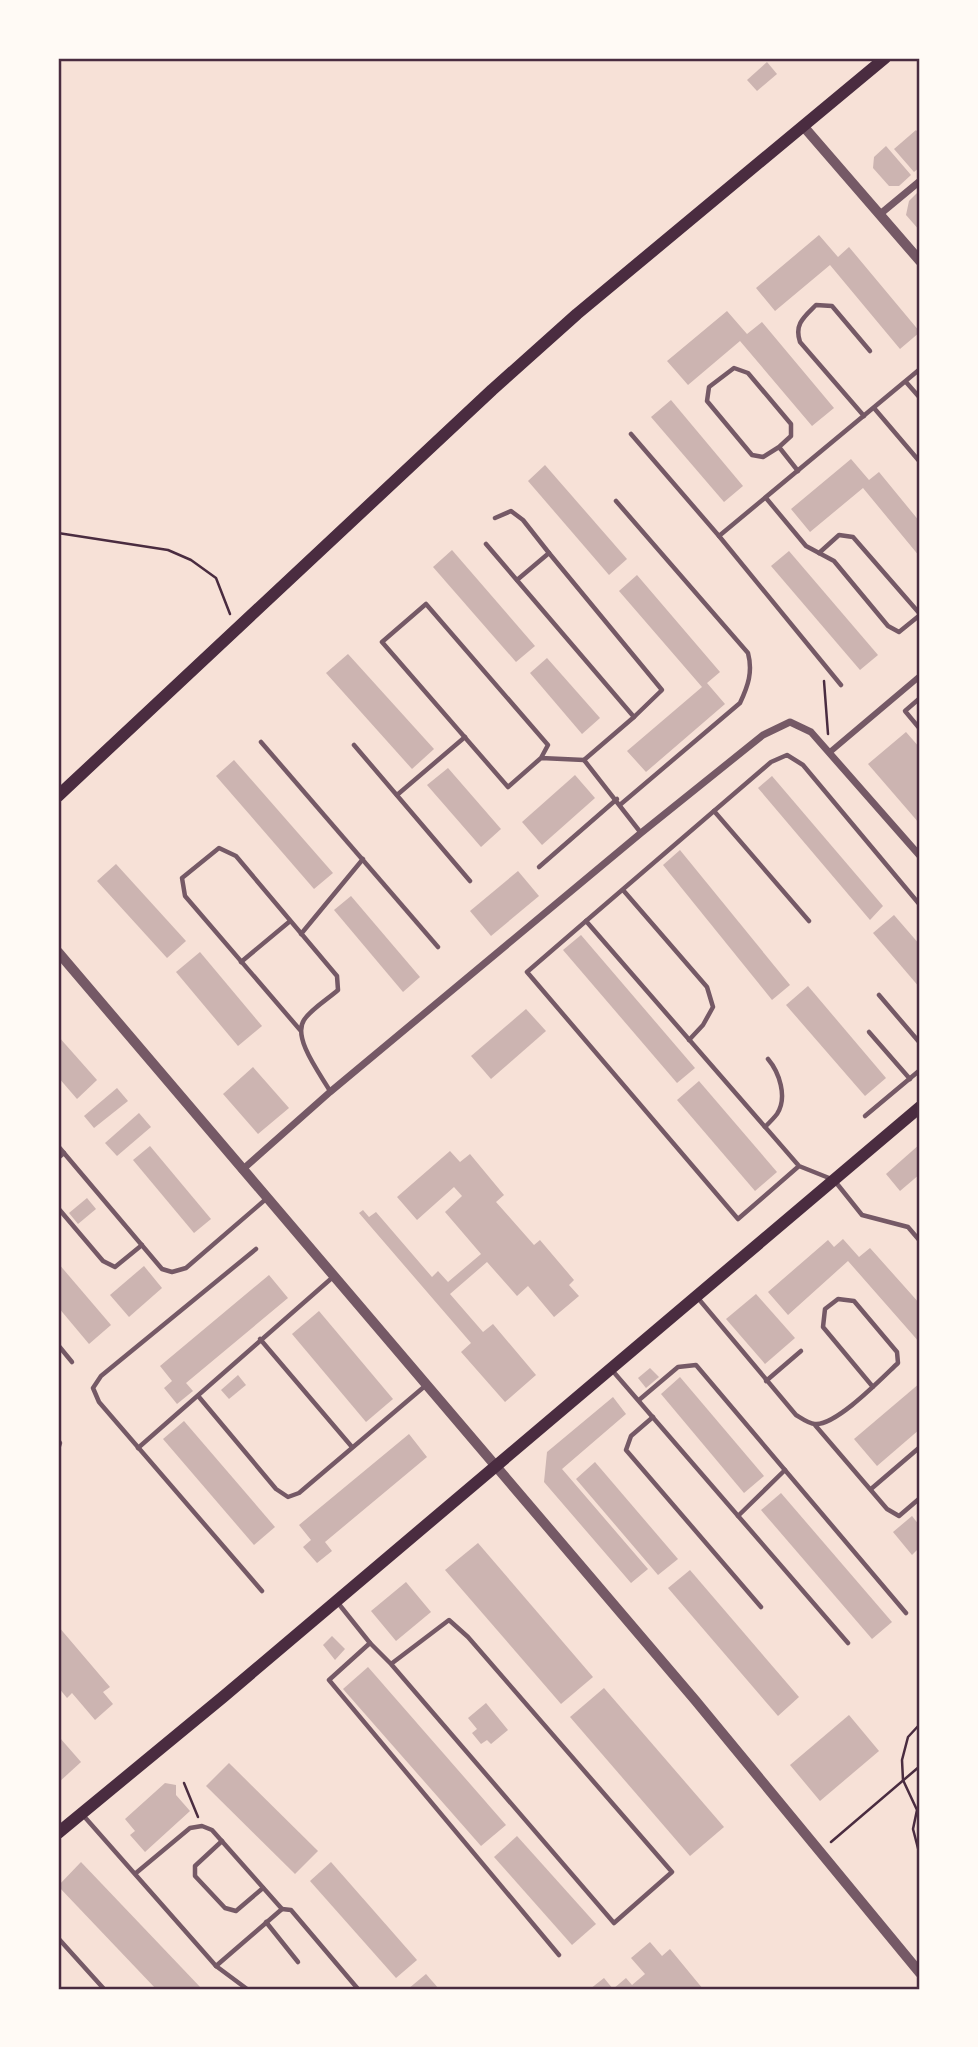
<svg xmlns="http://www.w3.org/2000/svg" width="978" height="2047" viewBox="0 0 978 2047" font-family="Commissioner,sans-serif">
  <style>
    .building { fill: #ccb4b1 }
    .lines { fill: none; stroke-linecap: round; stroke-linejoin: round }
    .path { stroke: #4a2c40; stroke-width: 2.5 }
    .service { stroke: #755966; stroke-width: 4.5 }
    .pedestrian { stroke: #755966; stroke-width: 6 }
    .minor { stroke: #755966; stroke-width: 7 }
    .tertiary { stroke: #755966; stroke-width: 10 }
    .secondary { stroke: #4a2c40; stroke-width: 12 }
    .neatline { fill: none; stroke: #4a2c40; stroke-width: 2.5 }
  </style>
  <rect width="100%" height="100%" fill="#f7e1d7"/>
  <g class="building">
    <polygon points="767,62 777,74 757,91 747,80"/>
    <polygon points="916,130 920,135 920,167 914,172 894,149"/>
    <polygon points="886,146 911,175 899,186 889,186 873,168 874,157"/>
    <polygon points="920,190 920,231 906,215 909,201"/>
    <polygon points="819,235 838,257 849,247 920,332 900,349 830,265 775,311 756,288"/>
    <polygon points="727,311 747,334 762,322 834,408 812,426 740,341 688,385 667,361"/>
    <polygon points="671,400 743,486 724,502 651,417"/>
    <polygon points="851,459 869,480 879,472 920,522 920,557 863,488 810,532 791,509"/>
    <polygon points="545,465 627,559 609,575 528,481"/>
    <polygon points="452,550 535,646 516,662 433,567"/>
    <polygon points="789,551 878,655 860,670 771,566"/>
    <polygon points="637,575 720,672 707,683 725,704 646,772 627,751 702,687 619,591"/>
    <polygon points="348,654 434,749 412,769 326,673"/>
    <polygon points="547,658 600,718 582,734 530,673"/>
    <polygon points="906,732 920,748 919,823 868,764"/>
    <polygon points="234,760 333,873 314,889 216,776"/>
    <polygon points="448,768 501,829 481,847 427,785"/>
    <polygon points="575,775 595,798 542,845 522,822"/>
    <polygon points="772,776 883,906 870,920 758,788"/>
    <polygon points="680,850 790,985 772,1000 663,865"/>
    <polygon points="116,864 186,941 167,958 97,881"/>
    <polygon points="518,871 539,896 491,936 470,911"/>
    <polygon points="351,896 420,977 403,992 334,910"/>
    <polygon points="894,915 920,945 920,988 873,933"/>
    <polygon points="581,935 695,1068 677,1083 563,950"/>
    <polygon points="200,952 262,1026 238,1046 176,972"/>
    <polygon points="808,986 886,1078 865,1096 786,1005"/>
    <polygon points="526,1009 546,1031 491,1079 471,1056"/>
    <polygon points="58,1036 97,1080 77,1099 58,1077"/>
    <polygon points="253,1067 289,1108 258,1134 223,1094"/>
    <polygon points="699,1081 777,1172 755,1191 677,1100"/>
    <polygon points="117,1088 128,1101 94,1128 84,1116"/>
    <polygon points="139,1113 151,1127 117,1156 105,1143"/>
    <polygon points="920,1144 920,1174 900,1191 886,1174"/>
    <polygon points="150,1146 211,1219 194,1233 133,1160"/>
    <polygon points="450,1151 460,1162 470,1154 504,1195 496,1202 534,1245 540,1240 574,1280 569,1285 579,1296 554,1317 528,1286 517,1296 487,1262 450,1294 483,1332 493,1324 536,1375 505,1402 461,1352 471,1343 359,1213 363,1210 369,1217 376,1212 432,1277 438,1271 448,1282 481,1254 445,1212 462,1196 454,1187 417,1220 397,1197"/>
    <polygon points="87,1198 96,1209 78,1224 69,1213"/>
    <polygon points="843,1239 859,1257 870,1248 920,1304 920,1343 848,1261 788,1315 768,1292 828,1240 834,1247"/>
    <polygon points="58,1263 111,1325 89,1344 58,1307"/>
    <polygon points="144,1266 162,1288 129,1317 110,1295"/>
    <polygon points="269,1275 288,1298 186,1383 193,1391 177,1404 164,1388 172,1381 160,1366"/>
    <polygon points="756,1294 795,1338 765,1364 726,1319"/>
    <polygon points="319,1311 393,1399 366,1422 292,1334"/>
    <polygon points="650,1368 659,1377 646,1388 638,1378"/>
    <polygon points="238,1375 246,1385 229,1399 221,1390"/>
    <polygon points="680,1377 764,1476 744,1493 661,1394"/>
    <polygon points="920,1383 920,1429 877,1466 854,1439"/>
    <polygon points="613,1397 626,1414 562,1469 648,1569 631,1583 544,1482 547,1452"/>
    <polygon points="184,1421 275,1527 254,1545 163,1439"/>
    <polygon points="409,1434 427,1457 325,1542 332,1551 317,1563 303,1547 311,1540 299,1525"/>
    <polygon points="595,1462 678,1559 658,1575 576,1479"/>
    <polygon points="781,1493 892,1622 872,1639 761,1510"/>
    <polygon points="912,1516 920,1526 920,1547 912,1555 893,1532"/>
    <polygon points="478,1543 593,1677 561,1704 445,1570"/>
    <polygon points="690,1570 799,1697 778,1716 668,1588"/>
    <polygon points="406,1582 431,1612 396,1641 371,1611"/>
    <polygon points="58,1626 110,1687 103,1692 113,1704 95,1720 72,1693 67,1698 58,1687"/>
    <polygon points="332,1636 345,1649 335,1660 323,1645"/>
    <polygon points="368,1667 506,1825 481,1846 343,1689"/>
    <polygon points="604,1688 724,1827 690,1856 570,1717"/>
    <polygon points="486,1703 508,1730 491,1744 487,1740 481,1744 472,1733 477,1729 468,1718"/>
    <polygon points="849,1715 879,1751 820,1801 790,1765"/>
    <polygon points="60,1738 81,1762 58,1783 58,1740"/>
    <polygon points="229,1763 318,1851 295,1874 206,1786"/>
    <polygon points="165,1783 176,1785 176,1795 190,1811 145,1852 130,1835 135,1831 125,1819"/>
    <polygon points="517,1836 596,1924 572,1945 494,1857"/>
    <polygon points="81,1862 202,1989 156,1989 58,1886"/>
    <polygon points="331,1862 417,1960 396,1978 310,1881"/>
    <polygon points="650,1942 662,1956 670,1949 703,1989 590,1989 604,1978 613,1989 626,1978 632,1985 645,1974 631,1958"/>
    <polygon points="426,1974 439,1989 408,1989"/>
  </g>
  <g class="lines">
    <g class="path">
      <polyline points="58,533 168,550 191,560 216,578 230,614"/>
      <polyline points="824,681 828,734"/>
      <polyline points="920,1724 908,1737 902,1760 903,1780 917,1810 913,1829 920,1856"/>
      <polyline points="184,1783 198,1817"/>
      <polyline points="831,1842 920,1766"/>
    </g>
    <g class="service">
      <polyline points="906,382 920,398"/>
      <polyline points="874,408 920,462"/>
      <path d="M 864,416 L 800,342 C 794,324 804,317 816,305 L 832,306 L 870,351"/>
      <polyline points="631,434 719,536 841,685"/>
      <polyline points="779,447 763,457 752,455 707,401 709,387 734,368 748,373 791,424 791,436 779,447 798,471"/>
      <polyline points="766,498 806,546 834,561 888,626 899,632 920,615"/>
      <path d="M 616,501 L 748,653 C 753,672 748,686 740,703 L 621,804"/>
      <polyline points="495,518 511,511 523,520 549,553 517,580"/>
      <polyline points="719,536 920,369"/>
      <polyline points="486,544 634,717 584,760 641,833"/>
      <polyline points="549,553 662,690 634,717"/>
      <polyline points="819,553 839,535 853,537 920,614"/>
      <polyline points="920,698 905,711 920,729"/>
      <polyline points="261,742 438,947"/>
      <polyline points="354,745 470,881"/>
      <polyline points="541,758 548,745 426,604 382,642 508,787 541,758 584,760"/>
      <polyline points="397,795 465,737"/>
      <polyline points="714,811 809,921"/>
      <polyline points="539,867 617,799"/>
      <polyline points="623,890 707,987 713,1007 703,1025 689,1040"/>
      <polyline points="586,921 771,762 787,755 803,765 920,905"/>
      <polyline points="301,934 363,859"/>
      <polyline points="241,962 289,922"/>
      <polyline points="879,995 920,1043"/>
      <path d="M 301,1031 L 185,896 L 182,878 L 219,848 L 236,856 L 337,976 L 338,990 C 328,999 311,1009 304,1020 C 292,1038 321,1075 330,1091"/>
      <polyline points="869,1032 910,1079"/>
      <polyline points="865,1116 920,1070"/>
      <path d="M 765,1127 C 769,1123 774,1118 777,1114 C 788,1097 779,1072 768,1059"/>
      <polyline points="58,1146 162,1269 172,1272 186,1268 266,1199"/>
      <polyline points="58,1158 64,1153"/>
      <polyline points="799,1166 738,1219 527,972 586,921 799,1166 834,1180 862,1215 908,1227 920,1241"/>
      <polyline points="58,1208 103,1261 115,1267 142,1245"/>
      <polyline points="256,1249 101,1376 93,1388 99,1402 262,1591"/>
      <path d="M 697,1297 L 796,1415 C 801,1418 809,1424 815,1424 C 836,1426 882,1378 898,1363 L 897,1352 L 854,1301 L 838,1299 L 825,1309 L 823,1327 L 873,1387"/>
      <polyline points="260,1339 352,1447"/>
      <polyline points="58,1345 72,1362"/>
      <polyline points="611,1369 848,1643"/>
      <polyline points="766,1381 801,1351"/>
      <polyline points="199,1397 276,1489 288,1497 299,1493 425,1386"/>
      <polyline points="639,1400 678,1367 696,1365 906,1613"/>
      <polyline points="653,1417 631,1436 626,1450 761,1607"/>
      <polyline points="815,1425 887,1509 899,1516 920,1498"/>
      <polyline points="58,1440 60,1443 58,1449"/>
      <polyline points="138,1448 333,1277"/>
      <polyline points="871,1489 920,1447"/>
      <polyline points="738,1516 785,1470"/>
      <polyline points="338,1603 370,1643 391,1664 614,1923 672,1872 468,1637 449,1620 391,1664"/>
      <polyline points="370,1643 329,1680 559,1955"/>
      <polyline points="82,1814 216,1966 247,1989"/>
      <polyline points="222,1841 195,1866 195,1876 225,1908 236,1911 263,1888"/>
      <polyline points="136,1873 190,1828 202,1826 212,1830 282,1909 216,1966"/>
      <polyline points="282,1909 291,1910 358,1989"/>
      <polyline points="266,1922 298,1962"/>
      <polyline points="58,1938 104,1989"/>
    </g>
    <polyline class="pedestrian" points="830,752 920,676"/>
    <g class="minor">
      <polyline points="879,215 920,181"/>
      <polyline points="242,1170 330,1092 641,833 763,735 790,722 811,732 920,856"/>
    </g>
    <g class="tertiary">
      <polyline points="804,127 920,261"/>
      <polyline points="58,952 695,1700 920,1973"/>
    </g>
    <g class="secondary">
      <polyline points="58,796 492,390 577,314 885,58"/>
      <polyline points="58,1833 223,1697 920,1107"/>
    </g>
  </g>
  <rect width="978" height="2047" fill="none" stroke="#fffaf5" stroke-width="119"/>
  <rect x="60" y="60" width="858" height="1928" class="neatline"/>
</svg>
